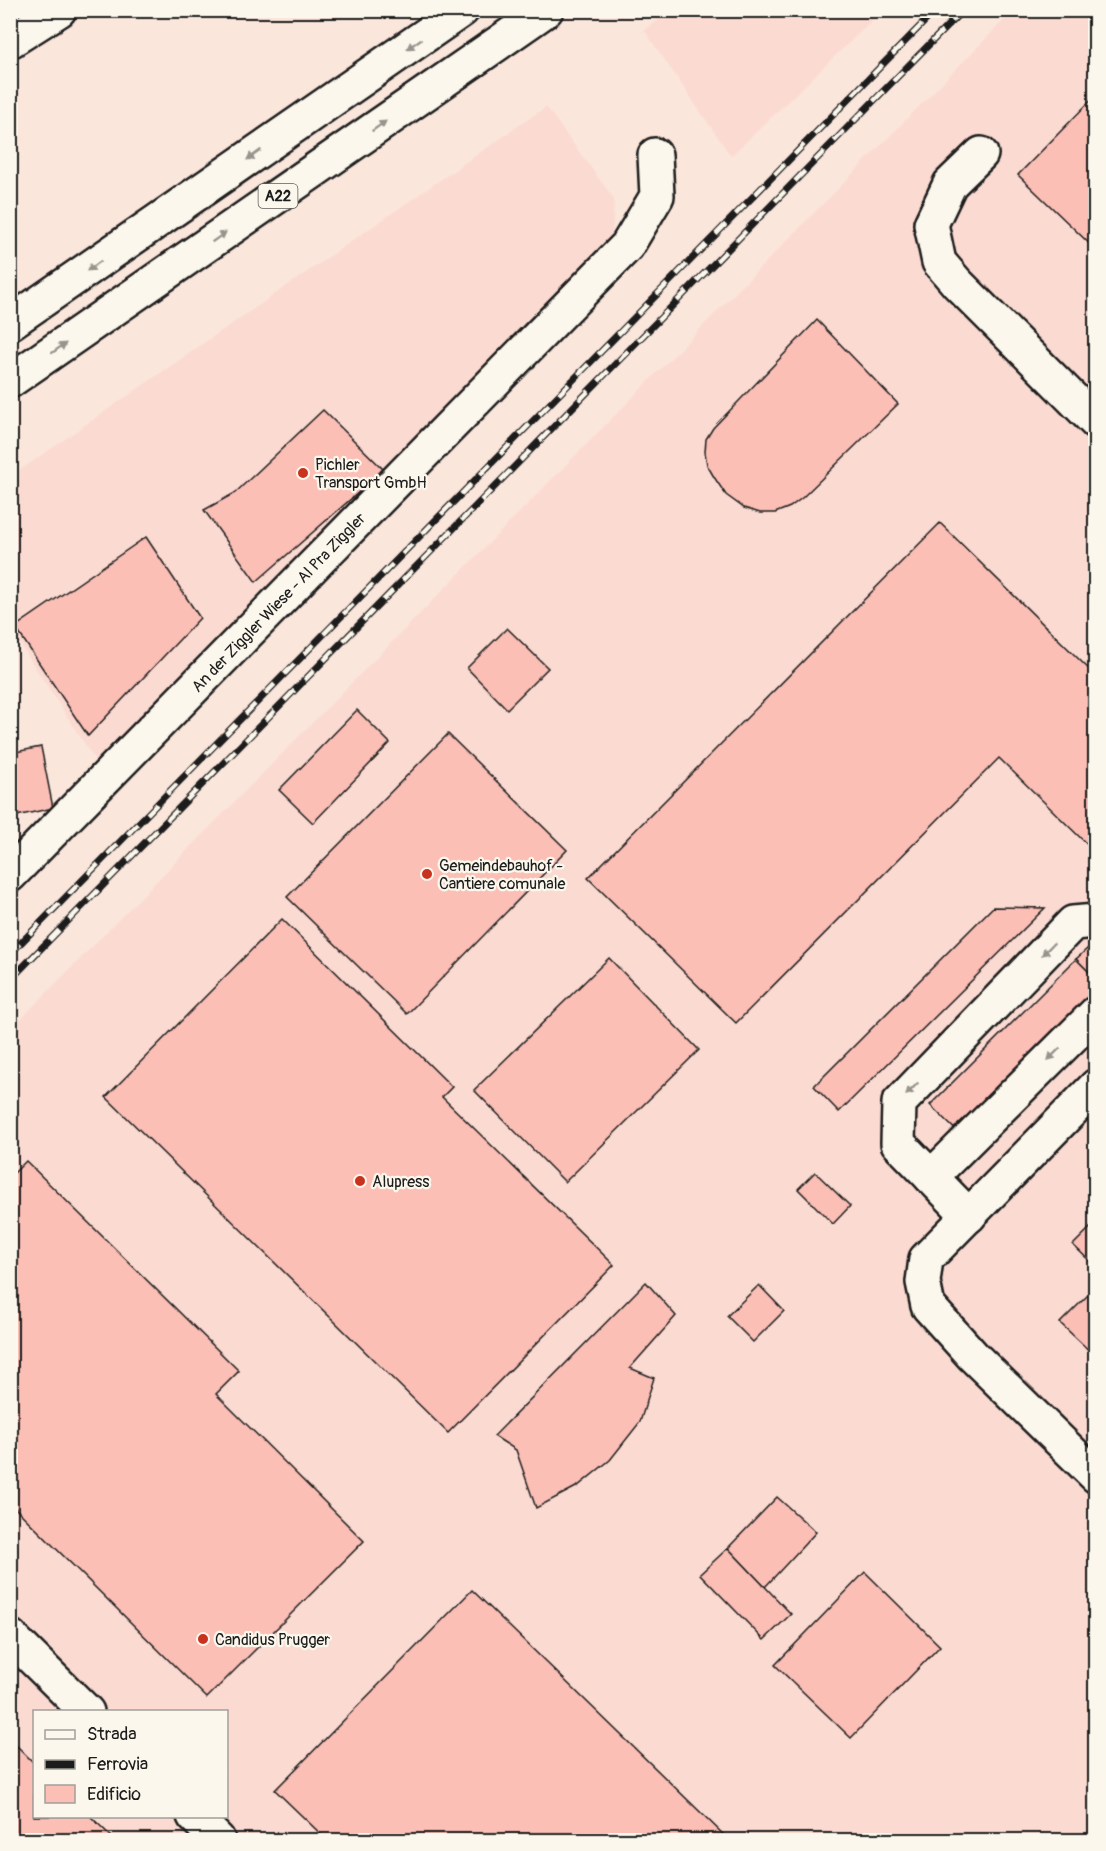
<svg xmlns="http://www.w3.org/2000/svg" width="1106" height="1851" viewBox="0 0 1106 1851" font-family="Pangolin,sans-serif">
  <style>
    .built { fill: #fbdad1; fill-rule: evenodd }
    .building { fill: #fbbfb6; stroke: #1c1c1c; stroke-width: 1.5 }
    .lines { fill: none; stroke-linecap: round; stroke-linejoin: round }
    .minor-casing { stroke: #1c1c1c; stroke-width: 38 }
    .major-casing { stroke: #1c1c1c; stroke-width: 38 }
    .highway-casing { stroke: #1c1c1c; stroke-width: 38 }
    .minor { stroke: #fbf7ec; stroke-width: 33 }
    .major { stroke: #fbf7ec; stroke-width: 33 }
    .highway { stroke: #fbf7ec; stroke-width: 33 }
    .rail-casing { stroke: #1c1c1c; stroke-width: 7 }
    .rail { stroke: #fbf7ec; stroke-width: 4.5; stroke-dasharray: 14; stroke-linecap: butt }
    .oneway { fill: #97948e }
    .poi-dot { fill: #c8321e; stroke: #fbf7ec; stroke-width: 2 }
    .labels { text-anchor: middle; stroke-width: 4.5; stroke-linejoin: round; paint-order: stroke }
    .shield { fill: #fbf7ec; stroke: #5f5e5a; stroke-width: 1.5 }
    .shield-label { font-size: 15px; font-weight: bold; fill: #1c1c1c }
    .poi-label { font-size: 16px; fill: #1c1c1c; stroke: #fbf7ec; text-anchor: start }
    .street-label { font-size: 16px; fill: #1c1c1c; stroke: #fbf7ec }
  </style>
  <rect width="100%" height="100%" fill="#fbe6dc"/>
  <filter id="ink" filterUnits="userSpaceOnUse"><feTurbulence type="fractalNoise" baseFrequency=".0167" numOctaves="2"/><feDisplacementMap in="SourceGraphic" scale="12" xChannelSelector="R" yChannelSelector="G"/><feConvolveMatrix kernelMatrix="1 2 1 2 8 2 1 2 1" color-interpolation-filters="sRGB"/></filter>
  <g filter="url(#ink)">
    <g class="built">
      <polygon points="671,11 671,10 882,11 731,156 644,30"/>
      <path d="M 1013,11 L 1095,11 L 1095,1840 L 11,1840 L 10,1030 ZM 34,1712 L 226,1712 L 226,1816 L 34,1816 Z"/>
      <polygon points="546,107 614,199 612,238 362,504 97,763 11,630 10,477"/>
    </g>
    <g class="building">
      <polygon points="1096,95 1096,250 1018,175"/>
      <polygon points="817,320 898,404 802,498 790,507 775,513 760,513 744,508 726,495 714,477 707,465 705,452 706,439 713,428"/>
      <polygon points="323,410 384,470 256,582 204,510 235,493"/>
      <polygon points="940,523 1096,676 1096,853 999,758 736,1023 588,878"/>
      <polygon points="146,537 200,618 88,736 15,627"/>
      <polygon points="507,628 548,668 507,709 467,668"/>
      <polygon points="357,710 390,743 313,823 279,790"/>
      <polygon points="448,734 567,850 407,1014 287,897"/>
      <polygon points="41,747 53,808 12,817 10,753"/>
      <polygon points="993,907 1045,908 839,1112 814,1086"/>
      <polygon points="282,919 452,1087 442,1097 614,1265 448,1433 106,1097"/>
      <polygon points="1096,941 1096,979 1076,959"/>
      <polygon points="609,958 699,1050 565,1182 474,1090"/>
      <polygon points="1076,959 1096,979 1096,1033 979,1153 930,1105"/>
      <polygon points="26,1161 239,1371 216,1394 364,1541 207,1698 10,1503 10,1177"/>
      <polygon points="815,1172 850,1206 833,1224 798,1189"/>
      <polygon points="1096,1222 1096,1267 1073,1245"/>
      <polygon points="646,1282 676,1316 630,1368 654,1378 640,1422 610,1460 578,1486 536,1508 516,1450 494,1436"/>
      <polygon points="759,1285 784,1311 753,1342 727,1316"/>
      <polygon points="1096,1287 1096,1357 1060,1323"/>
      <polygon points="777,1497 816,1532 765,1587 728,1548"/>
      <polygon points="728,1548 791,1614 764,1640 700,1574"/>
      <polygon points="865,1572 940,1646 851,1738 775,1665"/>
      <polygon points="472,1590 729,1840 327,1840 275,1790"/>
      <polygon points="10,1739 34,1763 34,1816 90,1816 115,1840 10,1840"/>
    </g>
    <g class="lines">
      <defs>
        <g id="minor">
          <polyline points="981,154 950,184 931,224 939,262 957,283 1096,422"/>
          <polyline points="10,875 627,246 657,196 655,155"/>
          <polyline points="1096,1086 926,1259 923,1282 928,1306 973,1356 1096,1476"/>
          <polyline points="931,1177 1096,1013"/>
          <polyline points="969,1216 898,1143 899,1103 1073,923 1096,921"/>
          <polyline points="10,1636 87,1712"/>
          <polyline points="194,1816 218,1840"/>
        </g>
        <polyline id="major" points="10,41 59,10"/>
        <g id="highway">
          <polyline points="10,323 462,10"/>
          <polyline points="10,381 546,10"/>
        </g>
      </defs>
      <use href="#minor" class="minor-casing"/>
      <use href="#major" class="major-casing"/>
      <use href="#highway" class="highway-casing"/>
      <use href="#minor" class="minor"/>
      <use href="#major" class="major"/>
      <use href="#highway" class="highway"/>
      <defs>
        <g id="rail">
          <polyline points="10,954 936,10"/>
          <polyline points="10,980 963,10"/>
        </g>
      </defs>
      <use href="#rail" class="rail-casing"/>
      <use href="#rail" class="rail"/>
    </g>
    <defs><path id="oneway-solid" d="M-6-.8H1V-3.2L6.5 0L1 3.2V.8H-6Z" transform="scale(1.5)"/></defs>
    <g class="oneway">
      <use href="#oneway-solid" transform="translate(414 44) rotate(145)"/>
      <use href="#oneway-solid" transform="translate(379 126) rotate(-35)"/>
      <use href="#oneway-solid" transform="translate(254 155) rotate(145)"/>
      <use href="#oneway-solid" transform="translate(219 237) rotate(-35)"/>
      <use href="#oneway-solid" transform="translate(94 266) rotate(145)"/>
      <use href="#oneway-solid" transform="translate(59 348) rotate(-35)"/>
      <use href="#oneway-solid" transform="translate(1048 949) rotate(134)"/>
      <use href="#oneway-solid" transform="translate(1054 1054) rotate(135)"/>
      <use href="#oneway-solid" transform="translate(912 1089) rotate(134)"/>
    </g>
  </g>
  <g class="poi-dot">
    <circle cx="303" cy="473" r="6"/>
    <circle cx="427" cy="874" r="6"/>
    <circle cx="360" cy="1181" r="6"/>
    <circle cx="203" cy="1639" r="6"/>
  </g>
  <g class="labels">
    <rect class="shield" x="258.5" y="184" width="39" height="24" rx="4.5"/>
    <g class="shield-label">
      <text x="278" y="201">A22</text>
    </g>
    <g class="poi-label">
      <text x="315" y="470">Pichler<tspan x="315" dy="18">Transport GmbH</tspan></text>
      <text x="439" y="871">Gemeindebauhof -<tspan x="439" dy="18">Cantiere comunale</tspan></text>
      <text x="372" y="1187">Alupress</text>
      <text x="215" y="1645">Candidus Prugger</text>
    </g>
    <g class="street-label">
      <text transform="translate(278 602) rotate(-46)" y="6">An der Ziggler Wiese - Al Pra Ziggler</text>
    </g>
  </g>
  <rect width="1106" height="1851" fill="none" stroke="#fbf7ec" stroke-width="36"/>
  <rect x="18" y="18" width="1070" height="1815" fill="none" stroke="#1c1c1c" stroke-width="2" filter="url(#ink)"/>
  <rect x="33" y="1710" width="195" height="108" fill="#fbf7ec" stroke="#a29f99" stroke-width="1.5"/>
  <rect x="45" y="1730" width="30" height="9" fill="#fbf7ec" stroke="#a29f99" stroke-width="1.5"/>
  <text x="87" y="1740" font-size="18" fill="#1c1c1c">Strada</text>
  <rect x="45" y="1760" width="30" height="9" fill="#1c1c1c" stroke="#a29f99" stroke-width="1.5"/>
  <text x="87" y="1770" font-size="18" fill="#1c1c1c">Ferrovia</text>
  <rect x="45" y="1785" width="30" height="18" fill="#fbbfb6" stroke="#a29f99" stroke-width="1.5"/>
  <text x="87" y="1800" font-size="18" fill="#1c1c1c">Edificio</text>
</svg>
